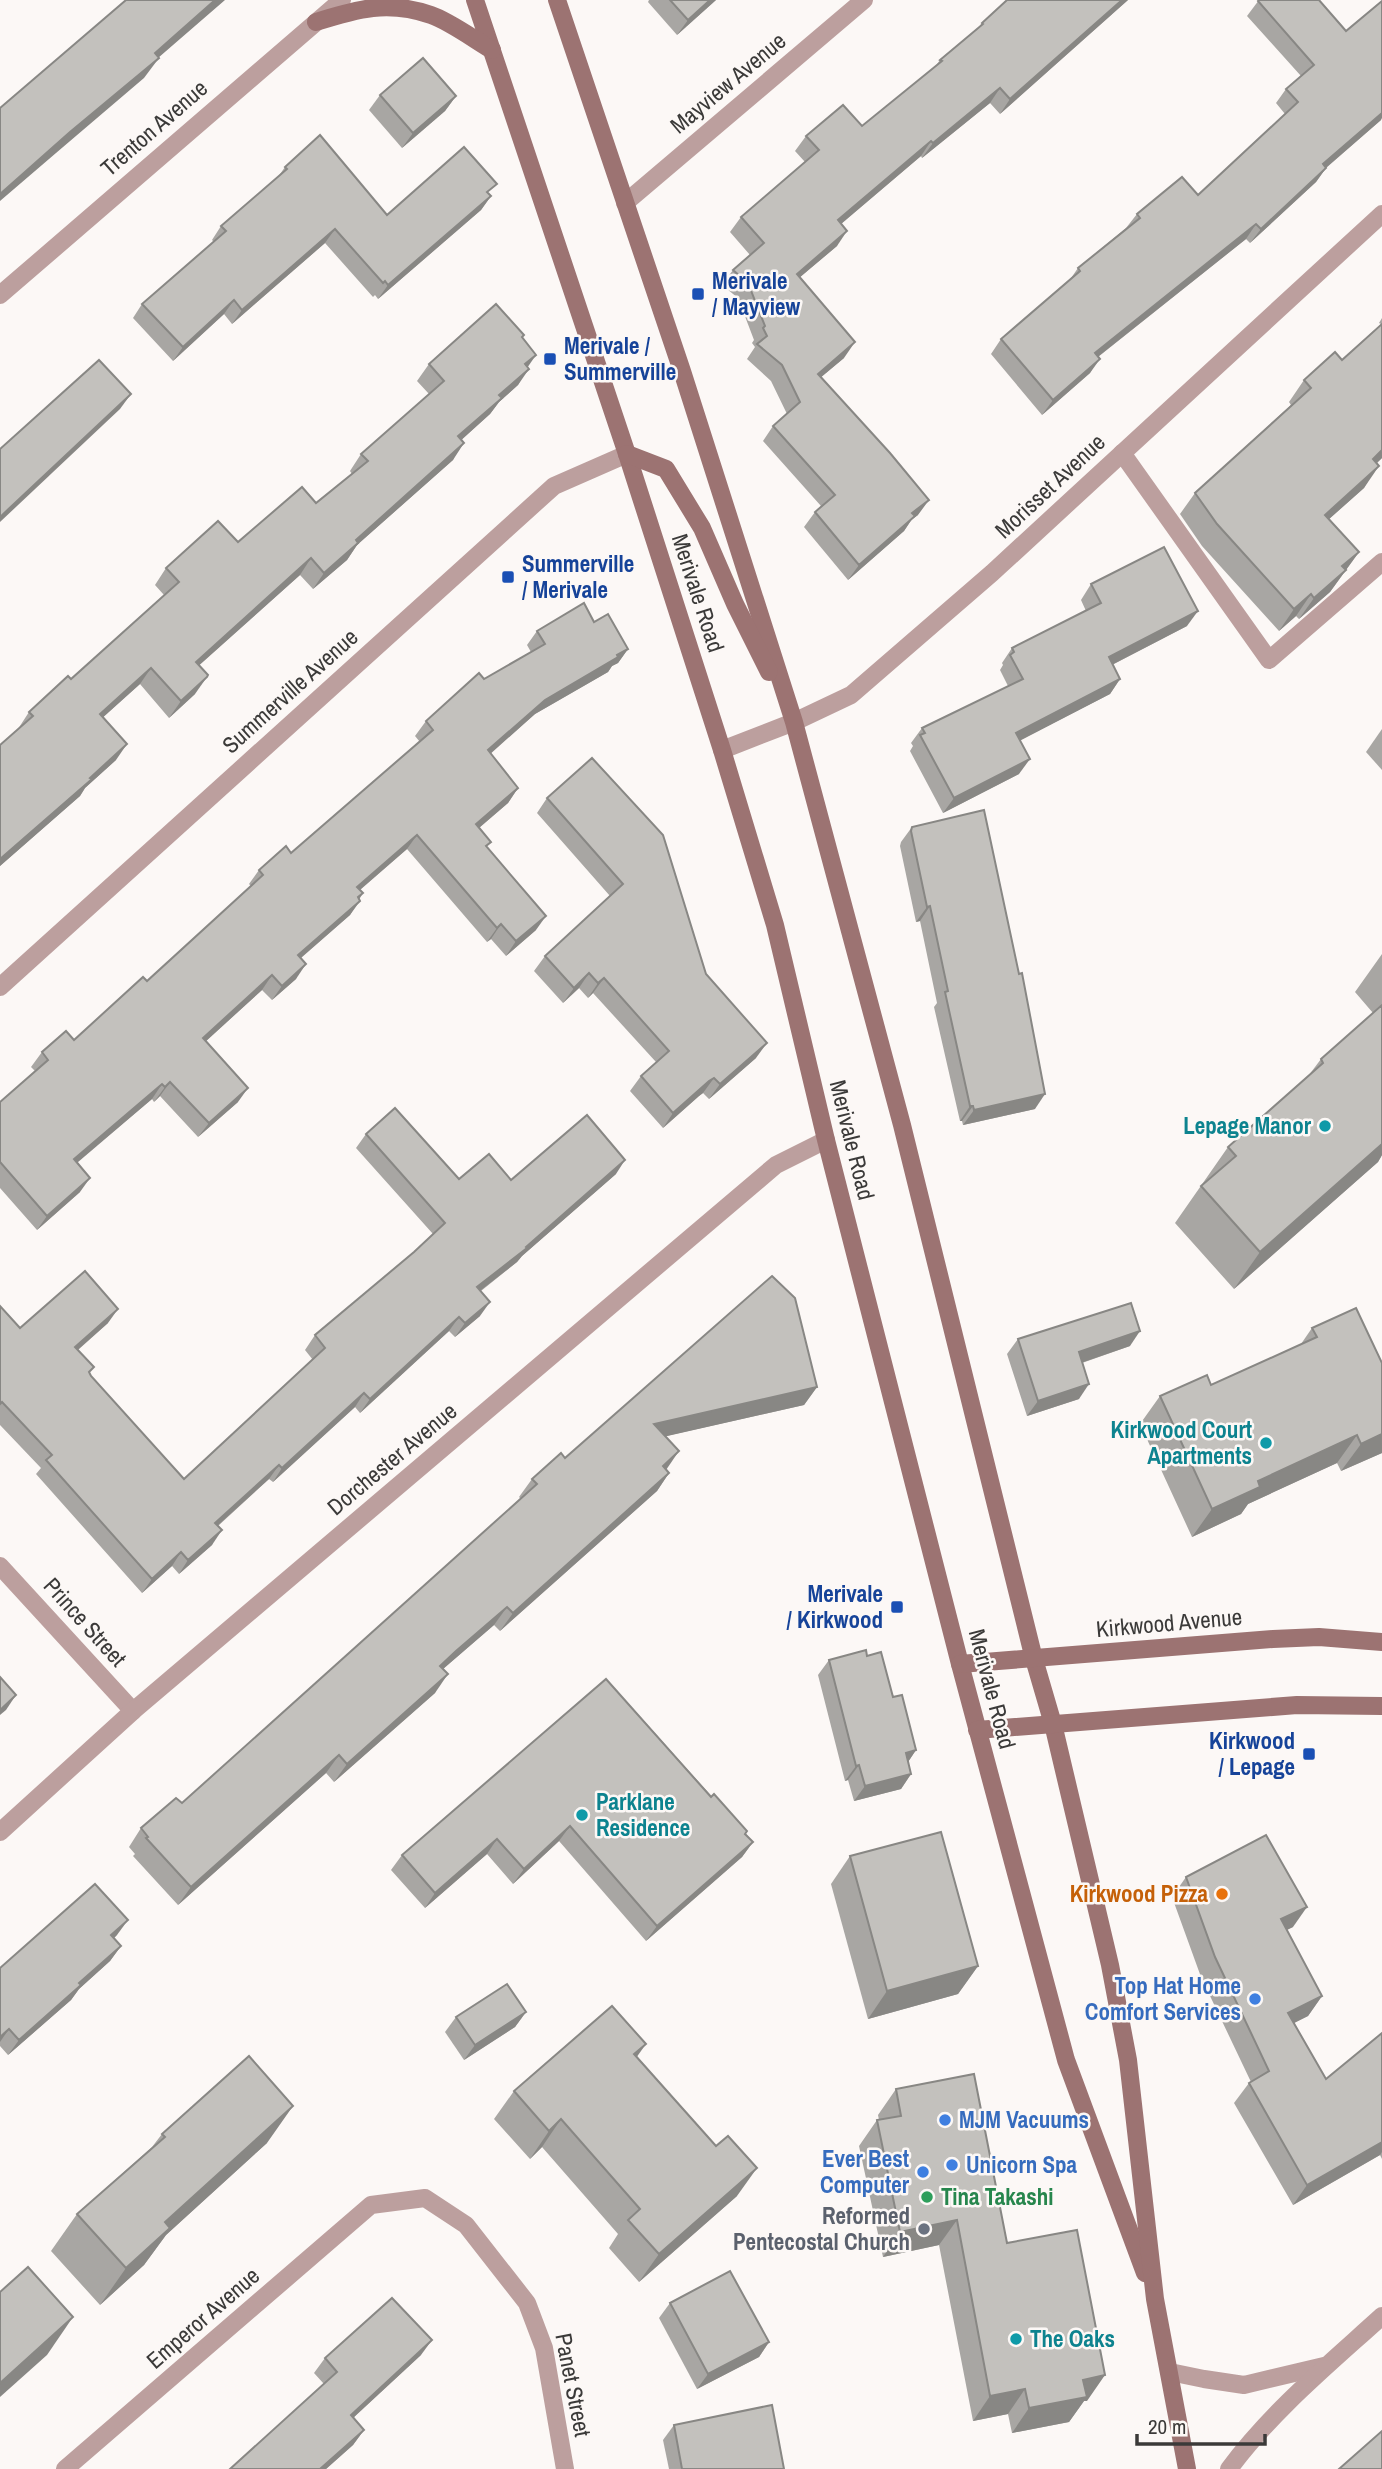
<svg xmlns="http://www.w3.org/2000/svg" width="1382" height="2469" viewBox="0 0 1382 2469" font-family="'Archivo Narrow',sans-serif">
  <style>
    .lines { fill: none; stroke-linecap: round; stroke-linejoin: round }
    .service { stroke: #bc9f9e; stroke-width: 18 }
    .minor { stroke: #bc9f9e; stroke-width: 18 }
    .secondary { stroke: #9c7372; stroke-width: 18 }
    .wall { fill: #a8a6a3 }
    .shaded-wall { fill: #888784 }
    .building { fill: #c3c1bd; stroke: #888784; stroke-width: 2 }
    .transit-dot { fill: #1a4fb4; stroke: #fcf8f6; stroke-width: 2.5 }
    .culture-dot { fill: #0f9aa8; stroke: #fcf8f6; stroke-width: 2.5 }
    .food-dot { fill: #e8710a; stroke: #fcf8f6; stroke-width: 2.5 }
    .shop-dot { fill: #3f7fe0; stroke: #fcf8f6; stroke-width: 2.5 }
    .leisure-dot { fill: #2e9e5b; stroke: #fcf8f6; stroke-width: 2.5 }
    .worship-dot { fill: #6b7280; stroke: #fcf8f6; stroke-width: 2.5 }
    .labels { text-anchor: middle; stroke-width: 5; stroke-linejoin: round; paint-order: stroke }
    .street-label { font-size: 23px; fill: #3b3a39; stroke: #fcf8f6 }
    .transit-label { font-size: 23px; font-weight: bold; fill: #164399; stroke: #fcf8f6; text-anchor: start }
    .culture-label { font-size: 23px; font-weight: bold; fill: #0d838f; stroke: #fcf8f6; text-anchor: end }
    .food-label { font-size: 23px; font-weight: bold; fill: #c56008; stroke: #fcf8f6; text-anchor: end }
    .shop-label { font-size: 23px; font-weight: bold; fill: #366cbe; stroke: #fcf8f6; text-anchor: end }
    .leisure-label { font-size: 23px; font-weight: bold; fill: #27864d; stroke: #fcf8f6; text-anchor: start }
    .worship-label { font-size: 23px; font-weight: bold; fill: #5b616d; stroke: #fcf8f6; text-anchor: end }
  </style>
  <rect width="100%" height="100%" fill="#fcf8f6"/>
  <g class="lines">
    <polyline class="service" points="1122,453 1269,660 1382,562"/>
    <g class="minor">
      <polyline points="625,203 864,0"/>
      <polyline points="0,295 342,0"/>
      <polyline points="722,750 794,722 851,695 992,573 1382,214"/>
      <polyline points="0,987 554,486 627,454"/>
      <polyline points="0,1566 133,1711"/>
      <polyline points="0,1832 133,1711 776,1165 826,1140"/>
      <polyline points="1170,2372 1204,2379 1244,2385 1324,2366"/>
      <polyline points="65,2469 371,2205 425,2198 466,2225 527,2303 544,2348 565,2469"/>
      <path d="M 1229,2469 C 1272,2411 1328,2365 1382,2316"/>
    </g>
    <g class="secondary">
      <polyline points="475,0 627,454 722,750 775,925 826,1140 960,1664 1066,2060 1145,2273"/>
      <polyline points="557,0 682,371 794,722 902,1125 1034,1659 1053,1724 1110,1965 1128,2060 1155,2299 1187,2469"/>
      <path d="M 316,22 C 357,9 388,0 431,15 C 449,21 475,40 492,50"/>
      <polyline points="627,454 666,469 702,528 735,604 769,672"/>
      <polyline points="960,1664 1273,1639 1319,1637 1382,1642"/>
      <polyline points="977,1730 1297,1705 1382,1706"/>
    </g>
  </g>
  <g class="wall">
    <polygon points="649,0 716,0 677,35 648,2"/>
    <polygon points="1007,0 1128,0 1000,114 990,103 922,158 921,156 841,224 837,246 800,277 844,358 821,377 918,515 912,519 904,531 848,580 804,527 815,512 821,506 763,441 773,426 787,414 771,381 747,359 755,347 752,343 754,340 738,298 722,285 733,270 750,255 730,232 741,217 805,162 795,151 806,136 862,126 935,67 940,60 977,29 982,23"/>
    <polygon points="1259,0 1381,120 1326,168 1316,182 1250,243 1246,239 1098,357 1090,373 1042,415 991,354 1001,339 1069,281 1078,268 1126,228 1137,214 1198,195 1285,114 1276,103 1286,89 1301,76 1247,16"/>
    <polygon points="380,95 456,96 445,111 402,148 369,110"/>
    <polygon points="285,167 387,215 490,195 491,196 481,210 378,299 375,295 373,297 325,243 232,324 224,314 173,361 133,318 142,304 214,242 212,240 221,226 278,177"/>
    <polygon points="1382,318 1382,458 1377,463 1364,488 1329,519 1359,552 1330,592 1299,619 1296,616 1279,631 1202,546 1180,514 1195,493 1291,405 1289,402 1304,380 1342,360 1381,324 1379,323"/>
    <polygon points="522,337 528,367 518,385 499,402 490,414 461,440 453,460 357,545 347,560 313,589 300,575 199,665 195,694 169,718 140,684 103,717 116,760 85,788 80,796 0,866 0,745 18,729 29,712 71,679 164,595 155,585 166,568 238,542 316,503 352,474 350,471 361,454 429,394 417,381 429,364"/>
    <polygon points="1091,584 1187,626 1112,665 1120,679 1110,694 1020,740 1019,774 943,813 910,751 913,746 911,743 922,728 1008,686 1000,670 1003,665 1002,663 1012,648 1086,611 1081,600"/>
    <polygon points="594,622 628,649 618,663 612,666 608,672 535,714 490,753 518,788 508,803 479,828 487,848 536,930 506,956 491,939 487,942 407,849 360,890 363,893 350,915 301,958 296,979 272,1000 262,990 206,1041 238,1102 198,1137 160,1096 154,1102 152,1099 77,1162 80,1192 37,1230 0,1188 0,1102 35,1071 31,1067 42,1052 74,1040 147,981 251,886 249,884 259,870 291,853 420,742 415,736 426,721 484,679 531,652 527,645 537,631"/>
    <polygon points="1382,729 1382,770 1366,752"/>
    <polygon points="547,798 706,974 756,1058 709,1099 703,1093 699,1096 663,1128 630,1091 641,1076 656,1062 593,993 588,998 579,988 563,1003 534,971 545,956 610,896 537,813"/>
    <polygon points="912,827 1035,1109 963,1125 962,1121 960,1121 934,1007 937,1003 920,921 916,922 900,846 901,842"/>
    <polygon points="1382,954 1382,1155 1378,1162 1234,1289 1175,1223 1228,1147 1309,1075 1321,1059 1373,1013 1355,992"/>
    <polygon points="366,1134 459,1179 511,1180 616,1174 522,1256 517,1262 481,1291 480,1316 455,1337 449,1331 360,1413 355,1407 273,1482 269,1479 218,1526 212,1545 179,1574 172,1566 142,1593 36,1474 41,1468 0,1425 0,1306 20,1328 108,1323 78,1350 89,1374 184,1479 313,1360 305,1350 315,1335 414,1252 433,1234 356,1148"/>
    <polygon points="1312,1328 1382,1453 1341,1471 1337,1463 1248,1504 1241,1514 1192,1537 1140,1424 1160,1396 1211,1385 1301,1344"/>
    <polygon points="1018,1339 1130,1346 1082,1363 1079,1399 1027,1416 1007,1354"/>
    <polygon points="817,1387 804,1405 666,1436 666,1470 669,1473 657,1491 500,1631 494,1625 443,1669 435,1693 334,1782 326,1773 178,1905 133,1856 135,1854 129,1847 141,1828 182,1803 521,1499 519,1497 532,1479 565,1458"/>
    <polygon points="867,1656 893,1697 916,1750 908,1762 911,1774 901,1789 854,1801 848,1780 845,1781 818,1675 829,1660"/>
    <polygon points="606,1679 753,1842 742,1857 646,1941 559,1841 513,1884 487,1854 425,1908 391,1870 402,1855"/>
    <polygon points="850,1856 978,1966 958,1994 868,2019 831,1884"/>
    <polygon points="1186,1877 1293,1927 1287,1930 1322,1996 1308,2016 1294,2023 1326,2079 1382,2033 1382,2159 1380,2155 1293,2205 1234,2103 1249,2083 1251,2082 1201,1977 1172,1897"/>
    <polygon points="117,1935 114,1938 121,1946 110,1961 79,1989 71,2000 8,2055 0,2046 0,1968"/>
    <polygon points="526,2012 515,2027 464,2060 445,2032 456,2017"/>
    <polygon points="637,2057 737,2196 639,2282 609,2248 618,2234 542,2147 530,2159 494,2119 514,2091"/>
    <polygon points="896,2089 1007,2243 1087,2401 1084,2401 1069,2422 1012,2433 1008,2414 973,2421 939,2245 883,2257 859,2146 877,2120 879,2120 878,2115"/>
    <polygon points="162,2134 267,2143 166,2235 144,2265 100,2305 51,2251 77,2214 152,2147"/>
    <polygon points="670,2303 769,2342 759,2357 697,2389 659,2318"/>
    <polygon points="421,2355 353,2418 364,2430 353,2445 326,2469 230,2469 324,2384 314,2373 325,2358"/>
    <polygon points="674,2425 784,2469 669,2469 663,2440"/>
  </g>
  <g class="shaded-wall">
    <polygon points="215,0 225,0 143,71 159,58 144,78 56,153 0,201 0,194 155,53"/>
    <polygon points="710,0 716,0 677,35 688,20"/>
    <polygon points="1122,0 1128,0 1000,114 1010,99"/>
    <polygon points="1000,88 990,103 922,158 933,143"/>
    <polygon points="456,96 445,111 402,148 413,133"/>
    <polygon points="1382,113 1382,118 1381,120 1313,179 1323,164"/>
    <polygon points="931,141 921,156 828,235 838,220"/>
    <polygon points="1326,168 1316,182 1250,243 1261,229"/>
    <polygon points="491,196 481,210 378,299 388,285"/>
    <polygon points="1256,224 1246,239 1085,367 1095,353"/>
    <polygon points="335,229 325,243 232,324 242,310"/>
    <polygon points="847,231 837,246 786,289 797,274"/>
    <polygon points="234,300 224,314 173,361 183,347"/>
    <polygon points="855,342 844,358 807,389 818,374"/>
    <polygon points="536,355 525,371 525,364"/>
    <polygon points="1100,359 1090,373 1042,415 1053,400"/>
    <polygon points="529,369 518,385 499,402 490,414 447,453 458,436 499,395"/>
    <polygon points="131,394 120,409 0,522 0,517"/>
    <polygon points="464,443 453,460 357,545 347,560 313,589 324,573 356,540"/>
    <polygon points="1382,450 1382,458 1357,481 1373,459"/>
    <polygon points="1379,466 1364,488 1310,536 1325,515"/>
    <polygon points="929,500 918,515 912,519 904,531 848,580 859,565 912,513"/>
    <polygon points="1359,552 1330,592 1299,619 1314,598 1342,566"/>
    <polygon points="311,558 300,575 185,678 196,662"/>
    <polygon points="1311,594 1296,616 1279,631 1294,609"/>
    <polygon points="1198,611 1187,626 1098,672 1109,657"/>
    <polygon points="628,649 618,663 612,666 608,672 535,714 478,765 488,750 545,700"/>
    <polygon points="151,668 140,684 89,730 100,714"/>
    <polygon points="207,677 195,694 169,718 181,701"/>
    <polygon points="1120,679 1110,694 1006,748 1016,733"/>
    <polygon points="127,744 116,760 85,788 80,796 0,866 0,859"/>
    <polygon points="1030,759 1019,774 943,813 954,798"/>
    <polygon points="518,788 508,803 466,839 476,824"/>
    <polygon points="417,835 407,849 347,901 357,887"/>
    <polygon points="363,893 353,907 360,901 350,915 288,969 298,955"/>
    <polygon points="930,906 920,921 916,922 927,907"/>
    <polygon points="546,916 536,930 506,956 516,941"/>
    <polygon points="501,924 491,939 487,942 497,928"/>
    <polygon points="306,964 296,979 272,1000 282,986"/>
    <polygon points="589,973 579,988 563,1003 574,988"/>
    <polygon points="272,975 262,990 193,1053 203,1038"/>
    <polygon points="604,978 593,993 588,998 598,983"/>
    <polygon points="767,1043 756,1058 709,1099 720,1084"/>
    <polygon points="714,1078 703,1093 699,1096 663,1128 673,1113 709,1081"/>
    <polygon points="170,1082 160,1096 154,1102 165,1087"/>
    <polygon points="162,1084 152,1099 64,1174 74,1159"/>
    <polygon points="248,1088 238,1102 198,1137 209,1123"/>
    <polygon points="1045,1094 1035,1109 963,1125 974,1110"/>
    <polygon points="970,1106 973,1106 962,1121 960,1121"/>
    <polygon points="1382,1144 1382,1155 1378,1162 1234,1289 1260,1252"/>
    <polygon points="625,1160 616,1174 522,1256 517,1262 467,1301 477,1287 526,1247"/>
    <polygon points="90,1178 80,1192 37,1230 47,1216"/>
    <polygon points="490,1302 480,1316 455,1337 465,1323"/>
    <polygon points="118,1309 108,1323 65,1361 75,1347"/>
    <polygon points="459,1317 449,1331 360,1413 370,1399"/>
    <polygon points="1140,1331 1130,1346 1069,1367 1079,1352"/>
    <polygon points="1089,1384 1079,1399 1027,1416 1038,1401"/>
    <polygon points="817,1387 804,1405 641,1442 654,1424"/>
    <polygon points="364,1393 355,1407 273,1482 282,1468"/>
    <polygon points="1382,1434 1382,1453 1341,1471 1361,1444"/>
    <polygon points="1357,1435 1337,1463 1248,1504 1241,1514 1192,1537 1212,1509 1258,1481"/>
    <polygon points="679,1451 666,1470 663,1466"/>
    <polygon points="279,1465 269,1479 205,1537 215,1523"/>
    <polygon points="669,1473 657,1491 500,1631 513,1613"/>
    <polygon points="222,1530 212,1545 179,1574 188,1560"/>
    <polygon points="181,1552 172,1566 142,1593 152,1579"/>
    <polygon points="507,1607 494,1625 443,1669 440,1666"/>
    <polygon points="448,1674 435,1693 334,1782 347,1764"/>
    <polygon points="16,1695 6,1710 0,1715 0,1710"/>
    <polygon points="916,1750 906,1765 906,1753"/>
    <polygon points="339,1755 326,1773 178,1905 191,1887"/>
    <polygon points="859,1765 848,1780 845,1781 856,1766"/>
    <polygon points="911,1774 901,1789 854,1801 865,1786"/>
    <polygon points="570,1826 559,1841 513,1884 524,1869"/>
    <polygon points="497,1839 487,1854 425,1908 435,1893"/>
    <polygon points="753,1842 742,1857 646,1941 657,1926"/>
    <polygon points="1307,1907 1293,1927 1267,1939 1281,1919"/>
    <polygon points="128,1920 117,1935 101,1950 111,1935"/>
    <polygon points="121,1946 110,1961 79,1989 71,2000 8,2055 19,2040 79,1983"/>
    <polygon points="978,1966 958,1994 868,2019 887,1991"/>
    <polygon points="1322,1996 1308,2016 1274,2033 1288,2013"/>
    <polygon points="526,2012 515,2027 464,2060 475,2045"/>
    <polygon points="9,2029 0,2042 0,2037"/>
    <polygon points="646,2044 626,2072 634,2054"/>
    <polygon points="293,2106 267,2143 166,2235 144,2265 100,2305 126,2268 165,2222"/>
    <polygon points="561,2119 542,2147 530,2159 549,2131"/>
    <polygon points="1382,2142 1382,2152 1380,2155 1293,2205 1307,2185"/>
    <polygon points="757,2168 737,2196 639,2282 659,2254"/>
    <polygon points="957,2220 939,2245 883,2257 900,2232"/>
    <polygon points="73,2317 47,2355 0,2397 0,2383"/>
    <polygon points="432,2340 421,2355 340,2430 351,2415"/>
    <polygon points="769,2342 759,2357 697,2389 708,2374"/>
    <polygon points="1105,2375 1087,2401 1084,2401 1069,2422 1012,2433 1029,2408 1083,2380"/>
    <polygon points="1025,2389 1008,2414 973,2421 990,2396"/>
    <polygon points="364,2430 353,2445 326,2469 320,2469"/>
  </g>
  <g class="building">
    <polygon points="126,0 215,0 155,53 159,58 70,132 0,194 0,108"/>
    <polygon points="670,0 710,0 688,20"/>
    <polygon points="1007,0 1122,0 1010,99 1000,88 933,143 931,141 838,220 847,231 797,274 855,342 818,374 890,453 929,500 912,513 915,516 859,565 815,512 835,495 773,426 800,402 782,365 757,344 767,336 763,328 765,326 748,283 733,270 764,243 741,217 819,150 806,136 843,105 862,126 942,61 940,60 983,24 982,23"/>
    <polygon points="1259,0 1319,0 1346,31 1382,1 1382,113 1323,164 1326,168 1261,229 1256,224 1095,353 1100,359 1053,400 1001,339 1080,271 1078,268 1140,218 1137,214 1182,177 1198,195 1298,102 1286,89 1314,65 1258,1"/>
    <polygon points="423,58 456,96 413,133 380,95"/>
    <polygon points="320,135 387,215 464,147 497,184 487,192 491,196 388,285 385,281 383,283 335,229 242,310 234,300 183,347 142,304 226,231 221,226 287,169 285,167"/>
    <polygon points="496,304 524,335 522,337 536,355 525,364 529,369 499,395 502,398 458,436 464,443 356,540 358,543 324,573 311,558 196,662 208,675 207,677 181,701 151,668 100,714 127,744 90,778 92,779 0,859 0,745 33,716 29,712 68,676 71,679 179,582 166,568 218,521 238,542 302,487 316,503 368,461 361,454 444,381 429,364"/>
    <polygon points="1382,324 1382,450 1373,459 1379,466 1325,515 1359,552 1342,566 1346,570 1314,598 1311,594 1294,609 1217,524 1195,493 1311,388 1304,380 1335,352 1342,360"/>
    <polygon points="99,360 131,394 0,517 0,449"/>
    <polygon points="1164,547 1198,611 1109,657 1120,679 1016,733 1030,759 954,798 920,735 925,733 922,728 1023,679 1010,655 1014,652 1012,648 1101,603 1091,584"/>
    <polygon points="584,603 594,622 608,614 628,649 617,655 618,657 545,700 488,750 518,788 476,824 491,842 486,846 546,916 516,941 501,924 497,928 417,835 357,887 363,893 358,897 360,901 298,955 306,964 282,986 272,975 203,1038 248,1088 209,1123 170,1082 165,1087 162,1084 74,1159 90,1178 47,1216 0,1162 0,1102 48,1060 42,1052 66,1031 74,1040 143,977 147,981 263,875 259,870 286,846 291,853 433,730 426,721 479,673 484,679 545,644 537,631"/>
    <polygon points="592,758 663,835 706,974 767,1043 720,1084 714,1078 709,1081 673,1113 641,1076 669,1051 604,978 598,983 589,973 574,988 545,956 623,884 547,798"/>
    <polygon points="984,810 1019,974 1022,973 1045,1094 974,1110 973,1106 970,1106 945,992 948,991 930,906 927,907 911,831 912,827"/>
    <polygon points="1382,1005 1382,1144 1260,1252 1201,1186 1236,1156 1228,1147 1323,1063 1321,1059"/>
    <polygon points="395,1108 459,1179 489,1154 511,1180 587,1115 625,1160 526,1247 527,1248 477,1287 490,1302 465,1323 459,1317 370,1399 364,1393 282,1468 279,1465 215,1523 222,1530 188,1560 181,1552 152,1579 46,1460 52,1455 2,1402 0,1404 0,1306 20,1328 85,1271 118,1309 75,1347 94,1367 89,1372 91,1376 184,1479 325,1348 315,1335 414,1252 445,1223 366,1134"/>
    <polygon points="772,1276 795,1298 817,1387 654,1424 679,1451 663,1466 669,1473 513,1613 507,1607 456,1651 440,1666 448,1674 347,1764 339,1755 191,1887 146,1838 148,1837 141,1828 176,1798 182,1803 537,1484 532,1479 561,1453 565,1458"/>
    <polygon points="1131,1303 1140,1331 1079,1352 1089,1384 1038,1401 1018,1339"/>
    <polygon points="1356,1308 1382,1363 1382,1434 1361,1444 1357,1435 1258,1481 1260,1487 1212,1509 1160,1396 1207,1375 1211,1385 1317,1337 1312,1328"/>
    <polygon points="866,1650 867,1656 881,1652 893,1697 902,1695 916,1750 906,1753 911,1774 865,1786 859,1765 856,1766 829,1660"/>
    <polygon points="0,1677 16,1695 0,1710"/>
    <polygon points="606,1679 711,1797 714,1794 747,1831 745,1834 753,1842 657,1926 570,1826 524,1869 497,1839 435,1893 402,1855"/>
    <polygon points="941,1832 978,1966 887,1991 850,1856"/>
    <polygon points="1266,1835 1307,1907 1281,1919 1322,1996 1288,2013 1326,2079 1382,2033 1382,2142 1307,2185 1249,2083 1269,2071 1215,1957 1186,1877"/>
    <polygon points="95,1884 128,1920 111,1935 121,1946 79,1983 81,1985 19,2040 9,2029 0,2037 0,1968"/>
    <polygon points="507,1984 526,2012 475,2045 456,2017"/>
    <polygon points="612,2006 646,2044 634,2054 716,2146 728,2136 757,2168 659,2254 628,2220 640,2209 561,2119 549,2131 514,2091"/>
    <polygon points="249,2056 293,2106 165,2222 170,2228 126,2268 77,2214 165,2137 162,2134"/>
    <polygon points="974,2074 1007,2243 1077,2230 1105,2375 1083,2380 1087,2397 1029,2408 1025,2389 990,2396 957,2220 900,2232 877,2120 901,2116 896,2089"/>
    <polygon points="28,2267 73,2317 0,2383 0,2292"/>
    <polygon points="730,2271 769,2342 708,2374 670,2303"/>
    <polygon points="392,2298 432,2340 351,2415 364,2430 320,2469 230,2469 337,2372 325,2358"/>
    <polygon points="772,2405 784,2469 682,2469 674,2425"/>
    <polygon points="1382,2431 1382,2469 1339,2469"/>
  </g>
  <g class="transit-dot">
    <rect x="691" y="287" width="14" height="14" rx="3.5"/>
    <rect x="543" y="352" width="14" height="14" rx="3.5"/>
    <rect x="501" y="570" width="14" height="14" rx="3.5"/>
    <rect x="890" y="1600" width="14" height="14" rx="3.5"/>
    <rect x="1302" y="1747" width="14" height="14" rx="3.5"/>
  </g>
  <g class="culture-dot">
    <circle cx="1325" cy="1126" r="7"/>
    <circle cx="1266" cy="1443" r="7"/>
    <circle cx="582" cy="1815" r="7"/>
    <circle cx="1016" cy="2339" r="7"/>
  </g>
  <circle class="food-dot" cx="1222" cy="1894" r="7"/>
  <g class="shop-dot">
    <circle cx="1255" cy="1999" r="7"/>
    <circle cx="945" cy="2120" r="7"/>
    <circle cx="952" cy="2165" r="7"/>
    <circle cx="923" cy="2172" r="7"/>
  </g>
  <circle class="leisure-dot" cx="927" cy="2197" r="7"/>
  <circle class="worship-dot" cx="924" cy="2229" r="7"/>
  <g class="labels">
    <g class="street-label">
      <text transform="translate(728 83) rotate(-40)" y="8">Mayview Avenue</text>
      <text transform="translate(154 128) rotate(-41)" y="8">Trenton Avenue</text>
      <text transform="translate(1050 486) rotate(-43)" y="8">Morisset Avenue</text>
      <text transform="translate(698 593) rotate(72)" y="8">Merivale Road</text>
      <text transform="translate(290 691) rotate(-42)" y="8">Summerville Avenue</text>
      <text transform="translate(852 1140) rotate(76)" y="8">Merivale Road</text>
      <text transform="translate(392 1459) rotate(-40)" y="8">Dorchester Avenue</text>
      <text transform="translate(85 1622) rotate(48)" y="8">Prince Street</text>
      <text transform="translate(1169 1623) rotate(-5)" y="8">Kirkwood Avenue</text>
      <text transform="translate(992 1689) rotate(75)" y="8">Merivale Road</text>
      <text transform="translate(203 2318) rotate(-41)" y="8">Emperor Avenue</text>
      <text transform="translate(573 2385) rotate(79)" y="8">Panet Street</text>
    </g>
    <g class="transit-label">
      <text x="712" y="289">Merivale<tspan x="712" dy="26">/ Mayview</tspan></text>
      <text x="564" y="354">Merivale /<tspan x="564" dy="26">Summerville</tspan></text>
      <text x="522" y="572">Summerville<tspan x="522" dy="26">/ Merivale</tspan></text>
      <text x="883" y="1602" text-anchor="end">Merivale<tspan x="883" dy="26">/ Kirkwood</tspan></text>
      <text x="1295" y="1749" text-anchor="end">Kirkwood<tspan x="1295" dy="26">/ Lepage</tspan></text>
    </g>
    <g class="culture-label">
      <text x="1311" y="1134">Lepage Manor</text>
      <text x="1252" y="1438">Kirkwood Court<tspan x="1252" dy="26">Apartments</tspan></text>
      <text x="596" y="1810" text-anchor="start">Parklane<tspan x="596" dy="26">Residence</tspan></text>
      <text x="1030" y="2347" text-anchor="start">The Oaks</text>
    </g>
    <g class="food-label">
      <text x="1208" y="1902">Kirkwood Pizza</text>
    </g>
    <g class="shop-label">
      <text x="1241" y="1994">Top Hat Home<tspan x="1241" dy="26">Comfort Services</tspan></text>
      <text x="959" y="2128" text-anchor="start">MJM Vacuums</text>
      <text x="909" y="2167">Ever Best<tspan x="909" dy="26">Computer</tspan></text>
      <text x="966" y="2173" text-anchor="start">Unicorn Spa</text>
    </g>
    <g class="leisure-label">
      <text x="941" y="2205">Tina Takashi</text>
    </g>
    <g class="worship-label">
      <text x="910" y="2224">Reformed<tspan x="910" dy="26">Pentecostal Church</tspan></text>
    </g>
  </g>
  <path d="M1137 2434v10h128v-10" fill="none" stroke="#3b3a39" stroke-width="3.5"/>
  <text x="1148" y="2434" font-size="21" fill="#3b3a39" stroke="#fcf8f6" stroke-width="5" paint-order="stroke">20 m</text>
</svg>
